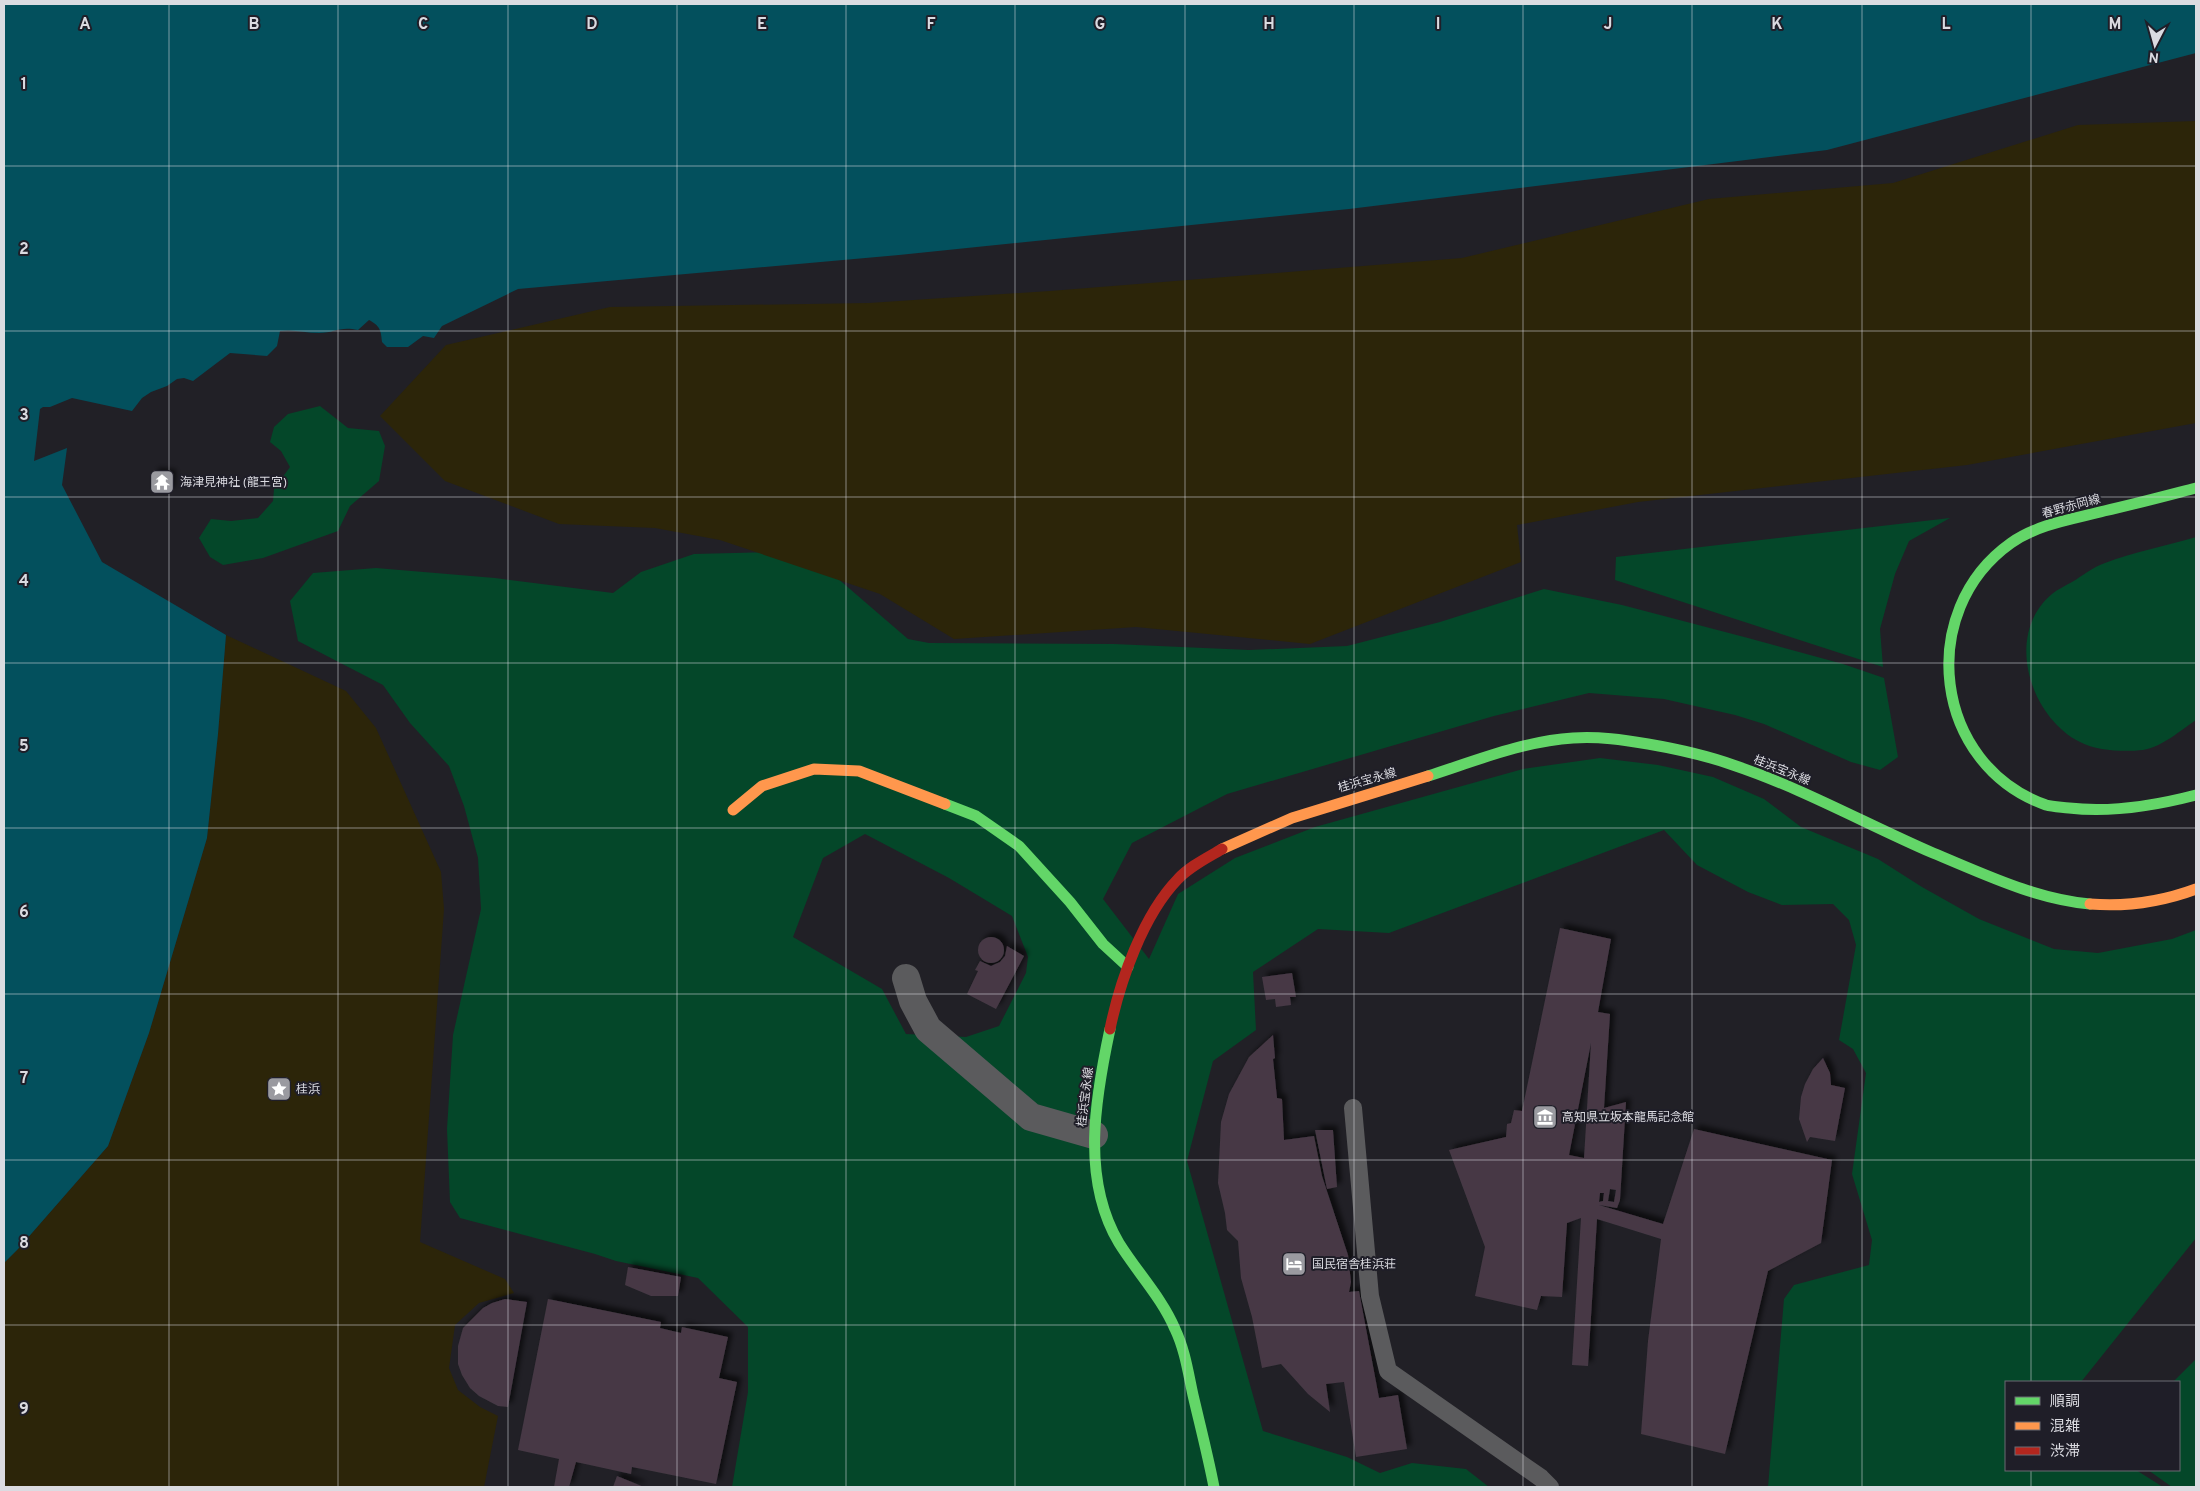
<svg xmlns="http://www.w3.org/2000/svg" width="2200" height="1491" viewBox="0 0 2200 1491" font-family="Overpass,'Noto Sans JP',sans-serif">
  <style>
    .green { fill: #044729; fill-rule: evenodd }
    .sand { fill: #2c2509 }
    .water { fill: #03505d }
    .building { fill: #463945; fill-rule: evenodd; filter: url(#shadow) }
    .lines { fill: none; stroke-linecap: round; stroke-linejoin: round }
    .lane { stroke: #5b5b5d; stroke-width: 18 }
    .street { stroke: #5b5b5d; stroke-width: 28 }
    .fast { stroke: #63d668; stroke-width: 11 }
    .slow { stroke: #ff974d; stroke-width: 11 }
    .jam { stroke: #b3261e; stroke-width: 11 }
    .grid { fill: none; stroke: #dbdbe1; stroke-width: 1; stroke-opacity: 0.55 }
    .labels { text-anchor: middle; stroke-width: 4; stroke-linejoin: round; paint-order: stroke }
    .poi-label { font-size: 12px; fill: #dbdbe1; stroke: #1f1e28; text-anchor: start }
    .street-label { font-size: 12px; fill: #dbdbe1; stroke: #1f1e28 }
    .grid-label { font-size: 16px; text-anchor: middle; font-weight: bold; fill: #dbdbe1; stroke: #1f1e28; stroke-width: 4; stroke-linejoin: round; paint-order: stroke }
  </style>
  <defs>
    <filter id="shadow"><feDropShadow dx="4.5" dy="-4.5" stdDeviation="2.5" flood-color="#0009"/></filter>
  </defs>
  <rect width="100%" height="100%" fill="#212026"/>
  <g class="green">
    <polygon points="320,406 348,428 379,431 385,446 379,481 350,506 338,531 263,558 223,565 210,557 199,538 211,519 231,521 258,518 273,501 274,489 290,467 281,451 270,442 274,427 288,414"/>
    <polygon points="1950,518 1909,541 1895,574 1880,629 1883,667 1615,580 1616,557"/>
    <path d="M 2196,537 L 2196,720 C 2181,730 2162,747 2143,750 C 2124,752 2097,751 2080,742 C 2029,716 2004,634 2052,594 C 2058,589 2065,586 2072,582 C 2082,576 2093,567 2105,563 C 2134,552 2166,546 2196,537 Z"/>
    <path d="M 780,552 L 836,577 L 908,639 L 929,643 L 1114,644 L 1249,650 L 1347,646 L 1440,622 L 1544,589 L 1622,605 L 1748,638 L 1843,664 L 1884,678 L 1898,757 L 1880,770 L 1851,762 L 1764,724 L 1735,715 L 1664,699 L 1589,693 L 1494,716 L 1227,794 L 1132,843 L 1103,899 L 1149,959 L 1178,894 L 1235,858 L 1315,827 L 1523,769 L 1600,758 L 1658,765 L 1713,777 L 1764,799 L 1801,827 L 1878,859 L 1922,887 L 1979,919 L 2054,949 L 2098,953 L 2172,939 L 2196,930 L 2196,1238 L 2081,1382 L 2006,1382 L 2006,1470 L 2136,1470 L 2163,1487 L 1768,1487 L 1784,1299 L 1794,1285 L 1869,1265 L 1872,1240 L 1852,1174 L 1866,1073 L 1853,1049 L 1839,1040 L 1856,945 L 1849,920 L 1833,904 L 1782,905 L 1748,892 L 1697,865 L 1664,830 L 1389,933 L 1318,929 L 1253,972 L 1256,1030 L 1213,1061 L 1187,1161 L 1263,1431 L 1347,1457 L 1380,1473 L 1412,1463 L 1466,1469 L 1489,1487 L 732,1487 L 748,1392 L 748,1327 L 698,1278 L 616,1261 L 595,1254 L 460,1218 L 450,1202 L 447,1129 L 453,1035 L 481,909 L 478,858 L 464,806 L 449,766 L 410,723 L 383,685 L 298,641 L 290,601 L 313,573 L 376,568 L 495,578 L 613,593 L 641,572 L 694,554 ZM 865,834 L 949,878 L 1012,916 L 1028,957 L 1026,973 L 999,1026 L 966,1037 L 906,1034 L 882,989 L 793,937 L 823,858 Z"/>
    <polygon points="2196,1359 2196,1487 2172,1487 2148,1470 2179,1470 2179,1382 2173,1382"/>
  </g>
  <g class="sand">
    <polygon points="2196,121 2196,423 1967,465 1638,502 1517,525 1521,562 1310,644 1136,627 954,639 880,594 720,540 655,528 559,524 445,481 380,416 446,345 610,307 869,303 1050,291 1462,258 1709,199 1893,183 2078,125"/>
    <polygon points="226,635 346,691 376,728 441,872 444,909 420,1242 505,1279 514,1293 479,1303 455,1325 449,1368 458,1390 480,1407 498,1416 484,1487 4,1487 4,1263 18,1249 108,1146 149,1033 207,838 218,734"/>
  </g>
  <path class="water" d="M 4,4 L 2196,4 L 2196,53 L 1827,150 L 1349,209 L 899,255 L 518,289 L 442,326 L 434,338 L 423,336 L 408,347 L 387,347 L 382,342 C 381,330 380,326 369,320 L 358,330 C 339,326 335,333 319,333 C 305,333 294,329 280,331 L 277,346 L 267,356 L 230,353 L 193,381 L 184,378 L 177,379 L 167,386 L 151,392 L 142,398 L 132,411 L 72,398 L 50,407 L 43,407 L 40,409 L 34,461 L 67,448 L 62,485 L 102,562 L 226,635 L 218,734 L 207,838 L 149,1033 L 108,1146 L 18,1249 L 4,1263 Z"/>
  <g class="building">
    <polygon points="154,472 172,474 170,492 153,490"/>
    <path d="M 1560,928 L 1611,939 L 1598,1012 L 1610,1014 L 1604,1108 L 1626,1102 L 1620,1200 L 1617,1208 L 1599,1205 L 1663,1224 L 1694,1129 L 1832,1160 L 1821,1243 L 1768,1271 L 1725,1454 L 1641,1434 L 1648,1341 L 1661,1239 L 1597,1219 L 1588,1366 L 1572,1365 L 1581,1218 L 1567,1223 L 1562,1297 L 1541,1296 L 1537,1310 L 1475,1296 L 1485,1247 L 1449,1150 L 1506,1137 L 1507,1124 L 1511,1123 L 1514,1110 L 1522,1111 ZM 1591,1043 L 1584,1158 L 1569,1155 ZM 1610,1189 L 1616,1190 L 1614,1202 L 1608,1201 ZM 1600,1193 L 1604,1193 L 1603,1201 L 1599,1202 Z"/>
    <circle cx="991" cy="950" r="13"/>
    <polygon points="1007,946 1024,956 996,1009 967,994 978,971 975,970 980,961 991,966 1000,962 1005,956"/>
    <polygon points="1292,973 1296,997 1290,997 1291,1005 1276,1007 1275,999 1266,1000 1262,977"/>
    <polygon points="1273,1035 1275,1058 1273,1059 1277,1098 1282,1099 1284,1140 1314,1136 1322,1176 1348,1255 1351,1282 1349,1292 1359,1291 1379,1398 1398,1395 1407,1449 1356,1457 1344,1382 1326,1384 1330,1412 1308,1394 1281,1364 1262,1368 1252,1317 1241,1278 1238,1241 1227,1230 1225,1213 1218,1183 1221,1122 1229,1094 1249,1057"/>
    <polygon points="1823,1058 1830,1073 1831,1085 1845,1088 1835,1141 1810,1137 1807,1142 1799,1119 1801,1097 1805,1084 1813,1069"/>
    <polygon points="1315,1130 1333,1130 1337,1187 1327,1189"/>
    <polygon points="628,1267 681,1277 678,1296 651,1296 625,1285"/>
    <polygon points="505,1299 527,1302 508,1407 498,1406 479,1396 470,1388 462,1375 458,1364 458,1346 463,1328 483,1308 492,1303"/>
    <polygon points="548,1299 661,1322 660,1328 681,1333 682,1327 728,1337 719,1378 737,1382 716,1484 632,1467 631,1474 576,1462 569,1487 554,1487 559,1459 518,1450"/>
    <polygon points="617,1476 644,1487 613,1487"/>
  </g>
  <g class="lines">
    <polyline class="lane" points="1353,1108 1370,1296 1388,1371 1541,1478 1550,1487"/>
    <polyline class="street" points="906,978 913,1001 928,1029 1031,1117 1094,1135"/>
    <g class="fast">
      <path d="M 2196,488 C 2165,496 2135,504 2104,511 C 2073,519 2038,524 2011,543 C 1915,611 1933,765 2046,805 C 2053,807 2061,807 2069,808 C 2112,813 2154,806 2196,795"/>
      <path d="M 1428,776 C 1475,761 1524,741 1573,738 C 1598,736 1624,740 1648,744 C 1677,749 1705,755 1733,765 C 1802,788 1866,824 1933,853 C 1984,874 2035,899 2090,904"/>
      <polyline points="945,804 976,816 1019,846 1070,902 1103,944 1128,967"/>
      <path d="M 1110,1029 C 1095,1099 1081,1179 1119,1243 C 1137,1272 1162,1298 1175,1329 C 1185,1350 1188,1372 1193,1395 C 1200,1425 1208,1456 1214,1487"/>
    </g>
    <g class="slow">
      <polyline points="733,810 762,786 814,769 859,771 945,804"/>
      <polyline points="1222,849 1292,818 1428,776"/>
      <path d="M 2090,904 C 2127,907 2161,902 2196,889"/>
    </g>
    <path class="jam" d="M 1110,1029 C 1120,981 1143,915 1178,879 C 1190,866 1207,858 1222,849"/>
  </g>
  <path class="grid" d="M 169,4 L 169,1487M 338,4 L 338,1487M 508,4 L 508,1487M 677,4 L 677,1487M 846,4 L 846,1487M 1015,4 L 1015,1487M 1185,4 L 1185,1487M 1354,4 L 1354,1487M 1523,4 L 1523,1487M 1692,4 L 1692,1487M 1862,4 L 1862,1487M 2031,4 L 2031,1382M 4,166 L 2196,166M 4,331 L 2196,331M 4,497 L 2196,497M 4,663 L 2196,663M 4,828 L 2196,828M 4,994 L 2196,994M 4,1160 L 2196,1160M 4,1325 L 2196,1325M 2031,1470 L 2031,1487"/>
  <defs>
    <symbol id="temple-square" viewBox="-11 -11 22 22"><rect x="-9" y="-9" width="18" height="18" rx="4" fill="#9a9aa0" stroke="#1f1e28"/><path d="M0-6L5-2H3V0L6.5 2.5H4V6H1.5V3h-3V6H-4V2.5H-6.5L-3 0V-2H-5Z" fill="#fff"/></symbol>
    <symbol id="sight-square" viewBox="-11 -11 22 22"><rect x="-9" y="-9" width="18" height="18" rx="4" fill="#9a9aa0" stroke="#1f1e28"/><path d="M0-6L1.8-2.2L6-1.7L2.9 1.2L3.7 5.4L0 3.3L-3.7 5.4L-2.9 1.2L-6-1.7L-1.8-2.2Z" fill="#fff"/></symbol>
    <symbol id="museum-square" viewBox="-11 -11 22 22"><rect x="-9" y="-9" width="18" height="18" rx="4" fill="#9a9aa0" stroke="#1f1e28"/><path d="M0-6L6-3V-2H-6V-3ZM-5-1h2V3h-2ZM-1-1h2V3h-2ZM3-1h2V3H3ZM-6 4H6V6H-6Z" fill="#fff"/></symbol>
    <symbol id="hotel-square" viewBox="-11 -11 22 22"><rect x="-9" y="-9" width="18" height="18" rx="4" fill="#9a9aa0" stroke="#1f1e28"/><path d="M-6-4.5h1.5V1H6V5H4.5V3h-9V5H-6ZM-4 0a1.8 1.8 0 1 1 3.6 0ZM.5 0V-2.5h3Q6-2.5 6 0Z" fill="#fff"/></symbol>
  </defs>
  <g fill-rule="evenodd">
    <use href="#temple-square" x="148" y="468" width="28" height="28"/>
    <use href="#sight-square" x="265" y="1075" width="28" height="28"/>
    <use href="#museum-square" x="1531" y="1103" width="28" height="28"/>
    <use href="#hotel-square" x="1280" y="1250" width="28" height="28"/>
  </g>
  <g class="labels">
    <g class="poi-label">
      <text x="180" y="486">海津見神社 (龍王宮)</text>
      <text x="296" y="1093">桂浜</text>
      <text x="1562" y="1121">高知県立坂本龍馬記念館</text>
      <text x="1312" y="1268">国民宿舎桂浜荘</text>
    </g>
    <g class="street-label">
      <text transform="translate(2071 506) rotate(-15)" y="4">春野赤岡線</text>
      <text transform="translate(1782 770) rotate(22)" y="4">桂浜宝永線</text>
      <text transform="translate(1367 780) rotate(-16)" y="4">桂浜宝永線</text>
      <text transform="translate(1085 1097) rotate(-83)" y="4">桂浜宝永線</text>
    </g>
  </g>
  <g class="grid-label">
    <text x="85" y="29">A</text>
    <text x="254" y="29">B</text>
    <text x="423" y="29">C</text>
    <text x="592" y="29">D</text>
    <text x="762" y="29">E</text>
    <text x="931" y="29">F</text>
    <text x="1100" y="29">G</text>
    <text x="1269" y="29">H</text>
    <text x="1438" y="29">I</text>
    <text x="1608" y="29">J</text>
    <text x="1777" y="29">K</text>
    <text x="1946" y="29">L</text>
    <text x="2115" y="29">M</text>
    <text x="24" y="89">1</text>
    <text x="24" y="254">2</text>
    <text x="24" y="420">3</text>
    <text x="24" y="586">4</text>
    <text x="24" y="751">5</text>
    <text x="24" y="917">6</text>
    <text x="24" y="1083">7</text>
    <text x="24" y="1248">8</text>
    <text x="24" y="1414">9</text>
  </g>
  <rect width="2200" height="1491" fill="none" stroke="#dbdbe1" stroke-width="10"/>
  <rect x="2005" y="1381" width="175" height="90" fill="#1f1e28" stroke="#6a6a72"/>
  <rect x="2015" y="1397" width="25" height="8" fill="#63d668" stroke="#6a6a72"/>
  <text x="2050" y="1406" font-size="15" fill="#dbdbe1">順調</text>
  <rect x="2015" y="1422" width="25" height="8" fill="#ff974d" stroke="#6a6a72"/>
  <text x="2050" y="1431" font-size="15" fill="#dbdbe1">混雑</text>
  <rect x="2015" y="1447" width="25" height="8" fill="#b3261e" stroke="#6a6a72"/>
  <text x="2050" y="1456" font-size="15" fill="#dbdbe1">渋滞</text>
  <g transform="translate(2155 45) rotate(186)" stroke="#1f1e28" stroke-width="4" paint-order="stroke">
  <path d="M0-4L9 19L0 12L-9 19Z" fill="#dbdbe1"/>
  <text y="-8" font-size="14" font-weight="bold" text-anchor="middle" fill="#dbdbe1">N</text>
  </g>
</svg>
